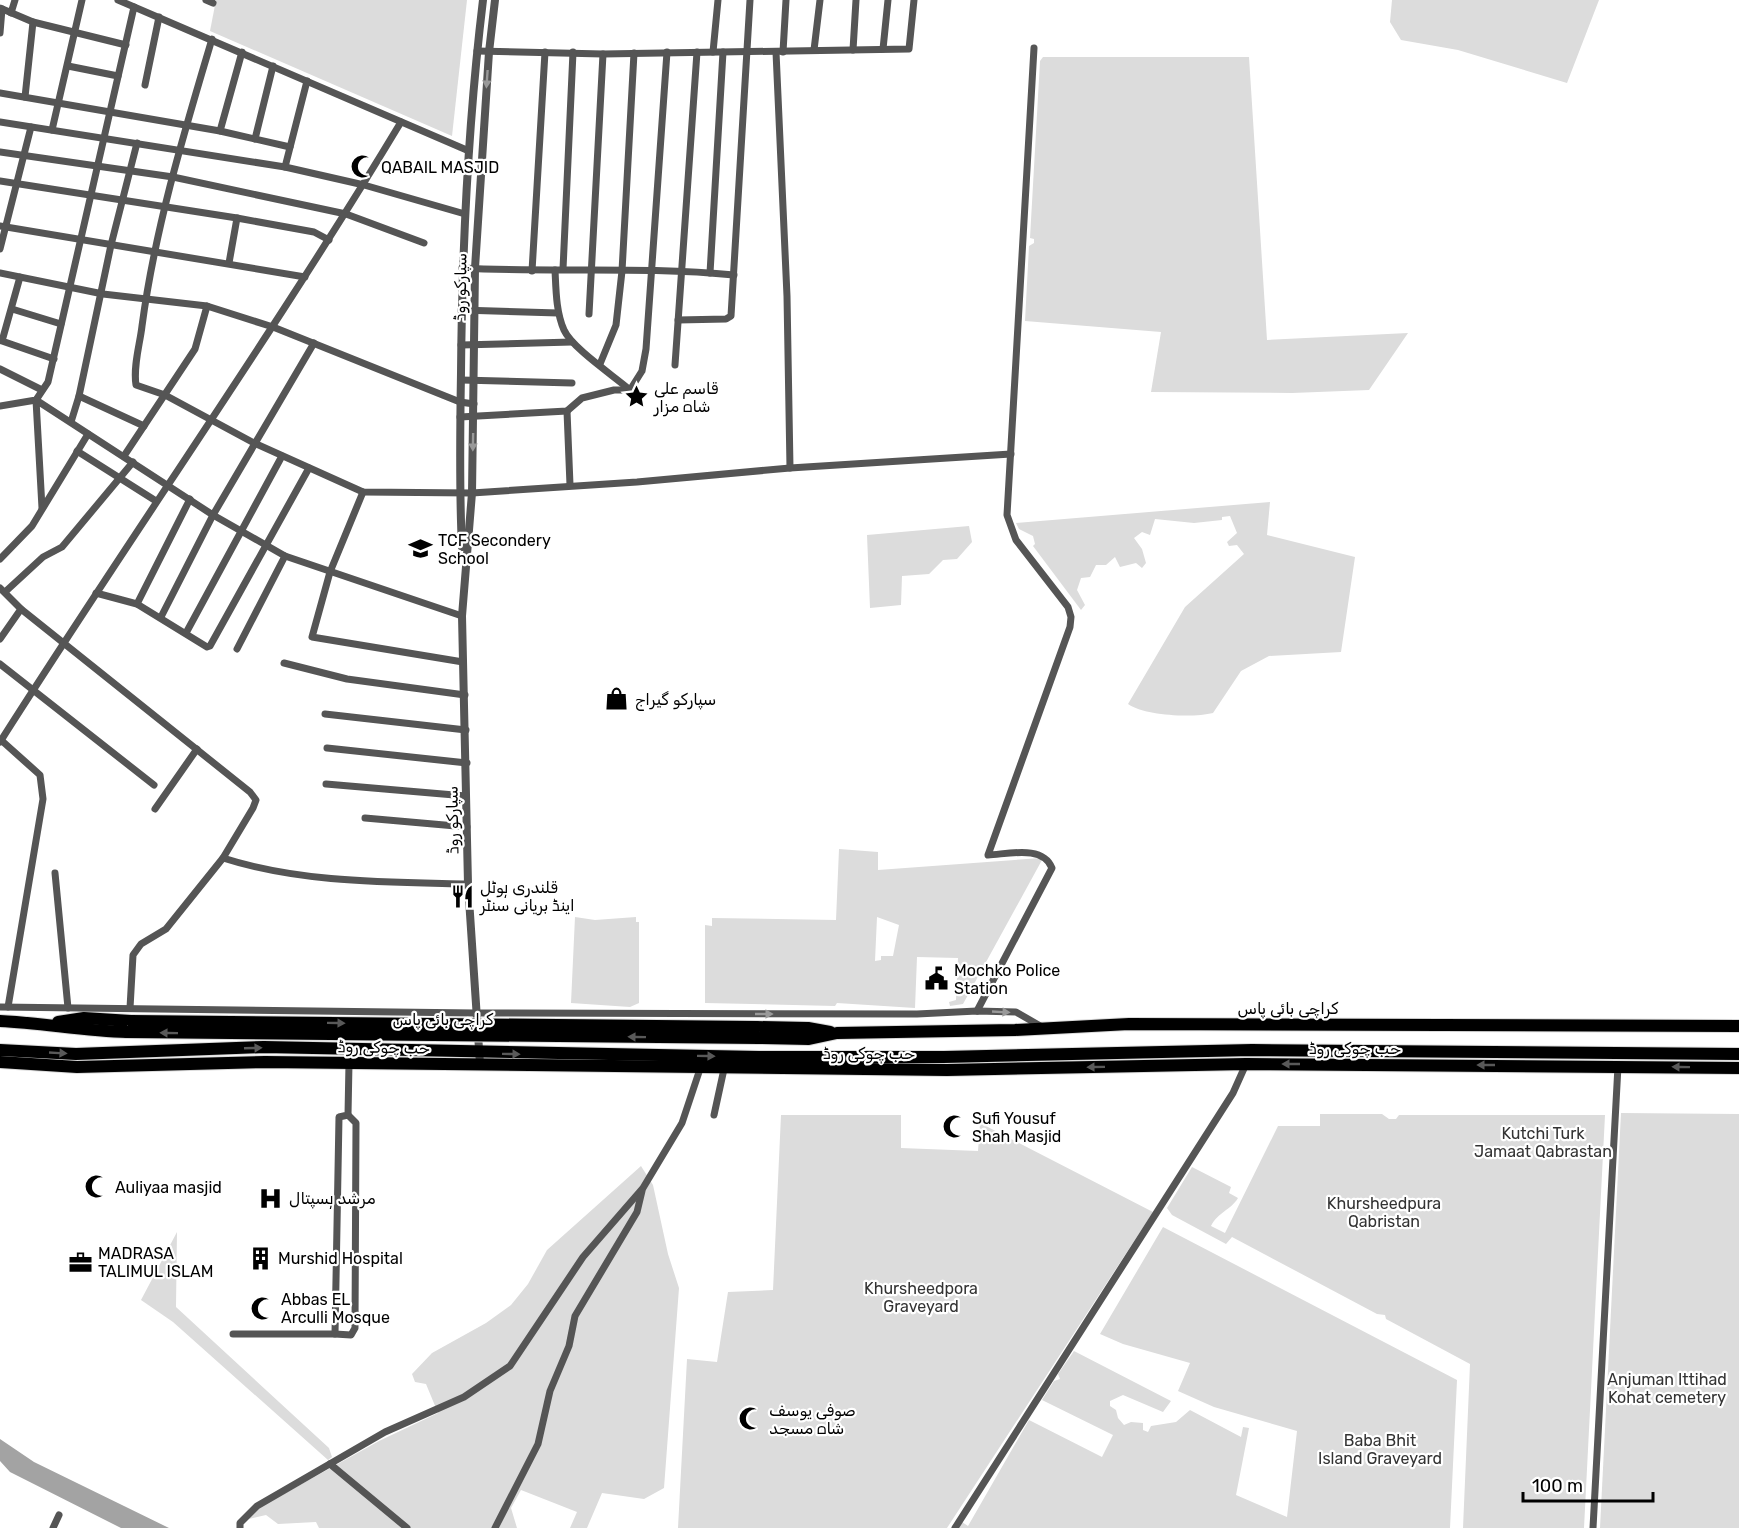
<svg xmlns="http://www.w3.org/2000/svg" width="1739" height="1528" viewBox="0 0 1739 1528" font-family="Rubik,Cairo,sans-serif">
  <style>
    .green { fill: #dcdcdc; fill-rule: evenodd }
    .water { fill: #a3a3a3 }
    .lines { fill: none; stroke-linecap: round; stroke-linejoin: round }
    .trunk-casing { stroke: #dbdbdb; stroke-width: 14 }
    .minor { stroke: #555; stroke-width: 7 }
    .tertiary { stroke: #555; stroke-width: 8 }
    .trunk { stroke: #000; stroke-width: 12 }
    .trunk-bridge-casing { stroke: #dbdbdb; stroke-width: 14; stroke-linecap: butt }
    .trunk-bridge { stroke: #000; stroke-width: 12 }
    .oneway { fill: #999 }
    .oneway2 { fill: #595959 }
    .labels { text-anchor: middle; stroke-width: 4.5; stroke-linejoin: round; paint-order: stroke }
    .poi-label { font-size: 16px; fill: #000; stroke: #fff; text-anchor: start }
    .street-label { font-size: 16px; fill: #000; stroke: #fff }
    .park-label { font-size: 16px; fill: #333; stroke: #fff }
  </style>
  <rect width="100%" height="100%" fill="#fff"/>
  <g class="green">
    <polygon points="216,0 467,0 452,136 210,31"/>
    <polygon points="1392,0 1599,0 1567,83 1458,50 1401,40 1390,22"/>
    <polygon points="1043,57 1249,57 1267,340 1408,333 1369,390 1292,393 1151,392 1161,332 1025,321 1029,246 1034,243 1034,239 1030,238 1040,61"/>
    <path d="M 1270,502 L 1267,535 L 1355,557 L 1341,652 L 1269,656 L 1241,671 L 1213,713 C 1193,718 1145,716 1128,704 L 1185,607 L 1244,554 L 1237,545 L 1229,546 L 1227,542 L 1237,533 L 1230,516 L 1222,517 L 1222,520 L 1194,523 L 1155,519 L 1150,535 L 1142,532 L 1134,538 L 1142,549 L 1146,563 L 1142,568 L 1136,563 L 1120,567 L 1115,557 L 1106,565 L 1096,565 L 1090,577 L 1081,578 L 1077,590 L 1085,605 L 1081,610 L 1033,546 L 1035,544 L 1033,536 L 1019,529 L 1016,523 Z"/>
    <polygon points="969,526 972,542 957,559 943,560 929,574 902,576 901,605 870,608 867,535"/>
    <path d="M 839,849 L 878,852 L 878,870 L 1041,858 L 1042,860 L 963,1004 L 950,1006 L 949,1002 L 956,1000 L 958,958 L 917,957 L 915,1008 L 837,1003 L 835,1006 L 705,1003 L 705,925 L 712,926 L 712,918 L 836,920 ZM 877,917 L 899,925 L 893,956 L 881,956 L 881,960 L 875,961 Z"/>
    <polygon points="575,917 595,920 636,917 636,922 639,922 639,1003 630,1007 571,1003"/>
    <polygon points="1621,1113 1739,1114 1739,1528 1600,1528"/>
    <path d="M 1320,1114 L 1382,1114 L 1389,1119 L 1396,1119 L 1399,1115 L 1605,1115 L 1584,1528 L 1463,1528 L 1470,1364 L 1386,1319 L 1385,1315 L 1377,1314 L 1232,1237 L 1226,1244 L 1172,1215 L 1167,1208 L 1192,1167 L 1231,1187 L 1229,1193 L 1238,1198 C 1231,1210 1218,1212 1211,1226 L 1225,1233 L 1278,1126 L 1320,1126 Z"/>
    <polygon points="781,1115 901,1115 901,1148 978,1151 980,1123 1153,1212 947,1528 678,1528 687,1359 717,1362 728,1292 773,1290"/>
    <polygon points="641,1166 653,1185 668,1254 679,1288 664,1488 644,1499 602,1493 587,1528 570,1528 577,1512 521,1490 511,1508 517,1528 319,1528 316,1522 278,1524 266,1515 249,1519 255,1510 379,1441 438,1413 426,1384 415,1382 412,1374 432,1353 486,1323 511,1305 528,1284 547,1250"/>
    <polygon points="1163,1227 1457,1380 1450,1528 959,1528 962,1522 968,1526 1029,1420 1102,1457 1113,1435 1042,1400 1054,1381 1060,1379 1058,1374 1074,1351 1171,1401 1163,1412 1123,1395 1110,1401 1110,1406 1116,1410 1118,1418 1124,1425 1131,1422 1143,1423 1143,1430 1148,1432 1151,1426 1176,1422 1190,1410 1241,1437 1243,1427 1249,1428 1236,1495 1287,1517 1297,1431 1214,1407 1178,1391 1190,1363 1123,1344 1100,1334"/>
    <polygon points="177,1232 176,1307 329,1448 332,1457 328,1460 173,1322 141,1300"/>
  </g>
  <polygon class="water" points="0,1439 34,1462 169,1528 121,1528 10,1472 0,1461"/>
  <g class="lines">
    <defs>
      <g id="trunk">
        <path d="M 0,1021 C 43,1023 84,1031 127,1032"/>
        <polyline points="58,1022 84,1018 131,1021"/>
        <polyline points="756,1027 808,1028 830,1032"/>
        <polyline points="759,1038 809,1039 837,1033 1015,1030 1129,1024 1739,1026"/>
        <polyline points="0,1050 76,1054 264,1047 759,1057 944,1057 1252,1050 1739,1054"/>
        <polyline points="0,1062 77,1067 265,1062 947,1070 1246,1064 1739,1068"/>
      </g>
    </defs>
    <use href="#trunk" class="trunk-casing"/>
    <g class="minor">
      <polyline points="118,0 469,151"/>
      <polyline points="206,0 213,3"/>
      <polyline points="0,8 33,22 126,45"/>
      <polyline points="11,13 15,0"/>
      <polyline points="0,33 2,9"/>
      <path d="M 212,39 C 184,133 155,228 142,326 C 140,344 133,366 136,385 L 165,395 L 254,443 L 363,492 L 472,493 L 637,482 L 790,468 L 1011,454"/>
      <polyline points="883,49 888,0"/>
      <polyline points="814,50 820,0"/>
      <polyline points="853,50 856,0"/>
      <polyline points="477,51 603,54 909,49 914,0"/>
      <polyline points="713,52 718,0"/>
      <polyline points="776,52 787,296 790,468"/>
      <polyline points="783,52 786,0"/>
      <polyline points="68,66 118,76"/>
      <polyline points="145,85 159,17"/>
      <polyline points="0,93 220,131 290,147"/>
      <polyline points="25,97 33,22"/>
      <polyline points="0,122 285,167 364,185 465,214"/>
      <polyline points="52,130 82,0"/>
      <polyline points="220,131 242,52"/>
      <polyline points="255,139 273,66"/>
      <polyline points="0,152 173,177 346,214 424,243"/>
      <polyline points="285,167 307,81"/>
      <polyline points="0,181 237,218 229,263"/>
      <polyline points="237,218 314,232 329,240"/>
      <polyline points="0,226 305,277"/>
      <polyline points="0,249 31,127"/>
      <path d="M 462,268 C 552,273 643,266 734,275"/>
      <polyline points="563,269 573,52"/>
      <path d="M 555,270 C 556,290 556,312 564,330 C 572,348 614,376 630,390"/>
      <polyline points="532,271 545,52"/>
      <polyline points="0,273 103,294 207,306 273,327 460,402 474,404"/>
      <polyline points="710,273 723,52"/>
      <polyline points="20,277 2,341 54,359"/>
      <polyline points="12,309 61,324"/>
      <polyline points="461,310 558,313"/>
      <polyline points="589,314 603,54"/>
      <polyline points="678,320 726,319 731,316 750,0"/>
      <polyline points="461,345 572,342"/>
      <polyline points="600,364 616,325 622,271 634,53"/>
      <polyline points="675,365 697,52"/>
      <polyline points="0,369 42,390"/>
      <polyline points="461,380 572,383"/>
      <polyline points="630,390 642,371 646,349 667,52"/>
      <polyline points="79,396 144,426"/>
      <polyline points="0,406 36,400 48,382 134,7"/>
      <polyline points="567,411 570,485"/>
      <polyline points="460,417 567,411 582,398 614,390 630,390"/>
      <polyline points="71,422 79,396 111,245 137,143"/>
      <polyline points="77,451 156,501"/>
      <polyline points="124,456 195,349 207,306"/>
      <polyline points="363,492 330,572 312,637 463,662"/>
      <polyline points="42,508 36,400 213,515 285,556 462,616"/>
      <polyline points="0,559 32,526 88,434"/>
      <path d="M 0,588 L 21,609 L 250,792 L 256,800 L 253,808 L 223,858 C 301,883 386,882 468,884"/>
      <polyline points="5,592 43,557 62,547 133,462"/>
      <polyline points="96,593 137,604 207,647 210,646 309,468"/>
      <polyline points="137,604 190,499"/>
      <polyline points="161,617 213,515 314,343"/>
      <polyline points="186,633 282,456"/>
      <polyline points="0,639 21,609"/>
      <polyline points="237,649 285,556"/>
      <polyline points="284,663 347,679 465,695"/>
      <polyline points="0,664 154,785"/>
      <polyline points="325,714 466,730"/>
      <polyline points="1,740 40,775 43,799 8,1007"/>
      <path d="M 0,742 C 132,534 274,333 401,122"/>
      <polyline points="327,748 467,763"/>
      <polyline points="326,784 466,796"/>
      <polyline points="155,809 197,749"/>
      <polyline points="365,818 467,827"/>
      <polyline points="55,873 68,1008"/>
      <polyline points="0,1007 475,1013 917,1014 977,1011 1016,1012 1042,1027"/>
      <polyline points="130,1008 133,955 141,944 166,929 223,858"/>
      <path d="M 977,1011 L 1052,868 C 1043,845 1009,854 988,855 L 1070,627 L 1071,617 L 1068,607 L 1016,540 L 1007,515 L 1034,48"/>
      <polyline points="714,1115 724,1069"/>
      <polyline points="233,1334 335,1334 339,1117 348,1115 349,1063"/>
      <polyline points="335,1334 351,1335 355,1328 356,1123 348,1115"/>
      <polyline points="330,1464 407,1528"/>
      <polyline points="53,1528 59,1515"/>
      <polyline points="240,1528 240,1523 257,1506 385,1432 464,1397 510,1366 583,1257 643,1188 682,1123 700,1069"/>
      <polyline points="495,1528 538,1444 550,1391 569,1346 575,1316 637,1212 642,1191"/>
      <polyline points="955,1528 1233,1093 1246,1064"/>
      <polyline points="1593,1528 1618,1066"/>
    </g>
    <g class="tertiary">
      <path d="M 462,547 C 459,489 460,431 461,373 C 462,249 468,124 483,0"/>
      <polyline points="480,1064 468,884 462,616 472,493 475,268 489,52 495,0"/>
    </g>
    <use href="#trunk" class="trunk"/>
    <defs>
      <g id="trunk-bridge">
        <polyline points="131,1021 756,1027"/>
        <polyline points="127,1032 759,1038"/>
      </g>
    </defs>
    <use href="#trunk-bridge" class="trunk-bridge-casing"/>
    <use href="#trunk-bridge" class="trunk-bridge"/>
  </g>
  <defs><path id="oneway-solid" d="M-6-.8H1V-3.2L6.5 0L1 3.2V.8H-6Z" transform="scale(1.5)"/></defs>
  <g class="oneway">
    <use href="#oneway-solid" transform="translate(487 79) rotate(94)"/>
    <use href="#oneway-solid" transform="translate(473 442) rotate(91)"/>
    <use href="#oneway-solid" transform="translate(1001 1012) rotate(3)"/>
    <use href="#oneway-solid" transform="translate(764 1014)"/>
  </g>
  <g class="oneway2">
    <use href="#oneway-solid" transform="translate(336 1023) rotate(1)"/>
    <use href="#oneway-solid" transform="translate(169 1033) rotate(-179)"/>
    <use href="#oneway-solid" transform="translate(637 1037) rotate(-179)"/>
    <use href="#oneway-solid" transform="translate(253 1048) rotate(-2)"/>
    <use href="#oneway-solid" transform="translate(58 1053) rotate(3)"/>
    <use href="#oneway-solid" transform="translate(511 1054) rotate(1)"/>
    <use href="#oneway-solid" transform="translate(706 1056) rotate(1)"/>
    <use href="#oneway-solid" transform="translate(1291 1064) rotate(-180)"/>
    <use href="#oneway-solid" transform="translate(1486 1065) rotate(-180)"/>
    <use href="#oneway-solid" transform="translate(1096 1067) rotate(179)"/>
    <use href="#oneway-solid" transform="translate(1681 1067) rotate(-179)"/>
  </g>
  <defs>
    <symbol id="mosque-bare" viewBox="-9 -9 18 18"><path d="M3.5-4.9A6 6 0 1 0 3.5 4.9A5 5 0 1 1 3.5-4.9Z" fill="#000" stroke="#fff" stroke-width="2.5" paint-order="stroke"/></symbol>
    <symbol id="sight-bare" viewBox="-9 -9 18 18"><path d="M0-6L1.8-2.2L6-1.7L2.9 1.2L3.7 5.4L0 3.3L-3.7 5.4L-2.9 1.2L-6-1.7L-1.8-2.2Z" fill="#000" stroke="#fff" stroke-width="2.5" paint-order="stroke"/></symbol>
    <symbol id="school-bare" viewBox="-9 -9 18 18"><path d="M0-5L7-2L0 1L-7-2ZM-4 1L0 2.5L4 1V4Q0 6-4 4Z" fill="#000" stroke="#fff" stroke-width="2.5" paint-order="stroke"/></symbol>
    <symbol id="shop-bare" viewBox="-9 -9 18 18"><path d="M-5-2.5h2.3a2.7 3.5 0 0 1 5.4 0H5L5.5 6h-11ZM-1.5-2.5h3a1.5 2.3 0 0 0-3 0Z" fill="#000" stroke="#fff" stroke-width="2.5" paint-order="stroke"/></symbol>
    <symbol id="restaurant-bare" viewBox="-9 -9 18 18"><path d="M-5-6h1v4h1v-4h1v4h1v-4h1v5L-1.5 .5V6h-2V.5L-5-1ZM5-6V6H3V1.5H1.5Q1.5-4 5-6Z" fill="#000" stroke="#fff" stroke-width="2.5" paint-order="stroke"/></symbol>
    <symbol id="civic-bare" viewBox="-9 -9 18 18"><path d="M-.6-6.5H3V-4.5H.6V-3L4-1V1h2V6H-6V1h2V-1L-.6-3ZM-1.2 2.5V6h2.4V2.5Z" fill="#000" stroke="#fff" stroke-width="2.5" paint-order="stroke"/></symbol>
    <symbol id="hospital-bare" viewBox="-9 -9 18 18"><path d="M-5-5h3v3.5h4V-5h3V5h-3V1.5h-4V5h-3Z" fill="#000" stroke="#fff" stroke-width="2.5" paint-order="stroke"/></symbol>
    <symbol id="building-bare" viewBox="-9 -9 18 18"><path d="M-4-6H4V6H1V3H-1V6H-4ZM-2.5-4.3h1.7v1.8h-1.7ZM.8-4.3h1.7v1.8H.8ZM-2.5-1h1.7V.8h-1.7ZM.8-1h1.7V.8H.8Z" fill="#000" stroke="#fff" stroke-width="2.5" paint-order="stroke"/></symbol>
    <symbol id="office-bare" viewBox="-9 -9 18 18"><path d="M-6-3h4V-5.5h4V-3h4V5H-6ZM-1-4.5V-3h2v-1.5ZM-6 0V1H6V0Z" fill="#000" stroke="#fff" stroke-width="2.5" paint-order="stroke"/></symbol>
  </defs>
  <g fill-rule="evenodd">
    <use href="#mosque-bare" x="346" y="150" width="33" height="33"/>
    <use href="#sight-bare" x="620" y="380" width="33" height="33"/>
    <use href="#school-bare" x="404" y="532" width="33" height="33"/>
    <use href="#shop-bare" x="600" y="682" width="33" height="33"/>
    <use href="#restaurant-bare" x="446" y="880" width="33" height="33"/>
    <use href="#civic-bare" x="920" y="962" width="33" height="33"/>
    <use href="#mosque-bare" x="938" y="1110" width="33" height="33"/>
    <use href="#mosque-bare" x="80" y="1170" width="33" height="33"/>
    <use href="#hospital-bare" x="254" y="1182" width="33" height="33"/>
    <use href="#building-bare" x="244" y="1242" width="33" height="33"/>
    <use href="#office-bare" x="64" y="1246" width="33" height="33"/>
    <use href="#mosque-bare" x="246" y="1292" width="33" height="33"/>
    <use href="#mosque-bare" x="734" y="1402" width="33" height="33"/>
  </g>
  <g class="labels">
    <g class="poi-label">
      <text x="381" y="173">QABAIL MASJID</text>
      <text x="654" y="394">قاسم علی<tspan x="654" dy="18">شاہ مزار</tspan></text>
      <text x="438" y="546">TCF Secondery<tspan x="438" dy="18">School</tspan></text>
      <text x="635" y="705">سپارکو گیراج</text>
      <text x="480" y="893">قلندری ہوٹل<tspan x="480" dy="18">اینڈ بریانی سنٹر</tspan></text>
      <text x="954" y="976">Mochko Police<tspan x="954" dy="18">Station</tspan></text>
      <text x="972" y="1124">Sufi Yousuf<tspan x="972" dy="18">Shah Masjid</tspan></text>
      <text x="115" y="1193">Auliyaa masjid</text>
      <text x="289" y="1204">مرشد ہسپتال</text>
      <text x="98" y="1259">MADRASA<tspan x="98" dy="18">TALIMUL ISLAM</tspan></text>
      <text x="278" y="1264">Murshid Hospital</text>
      <text x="281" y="1305">Abbas EL<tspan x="281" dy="18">Arculli Mosque</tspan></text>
      <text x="769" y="1416">صوفی یوسف<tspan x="769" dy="18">شاہ مسجد</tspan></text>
    </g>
    <g class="street-label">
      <text transform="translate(460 287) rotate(-89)" y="6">سپارکو روڈ</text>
      <text transform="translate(452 820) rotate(-91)" y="6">سپارکو روڈ</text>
      <text x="1288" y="1014">کراچی بائی پاس</text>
      <text x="443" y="1025">کراچی بائی پاس</text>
      <text transform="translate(384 1047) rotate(1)" y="6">حب چوکی روڈ</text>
      <text x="1355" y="1054">حب چوکی روڈ</text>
      <text x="869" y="1059">حب چوکی روڈ</text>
    </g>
    <g class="park-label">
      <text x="1543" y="1139">Kutchi Turk<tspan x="1543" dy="18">Jamaat Qabrastan</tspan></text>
      <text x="1384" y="1209">Khursheedpura<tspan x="1384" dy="18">Qabristan</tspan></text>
      <text x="921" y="1294">Khursheedpora<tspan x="921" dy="18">Graveyard</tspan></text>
      <text x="1667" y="1385">Anjuman Ittihad<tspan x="1667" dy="18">Kohat cemetery</tspan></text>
      <text x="1380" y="1446">Baba Bhit<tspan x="1380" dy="18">Island Graveyard</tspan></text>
    </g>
  </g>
  <path d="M1523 1492v9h130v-9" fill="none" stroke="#000000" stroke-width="3"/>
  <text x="1532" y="1492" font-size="18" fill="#000000" stroke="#ffffff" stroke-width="4.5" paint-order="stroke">100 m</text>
</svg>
